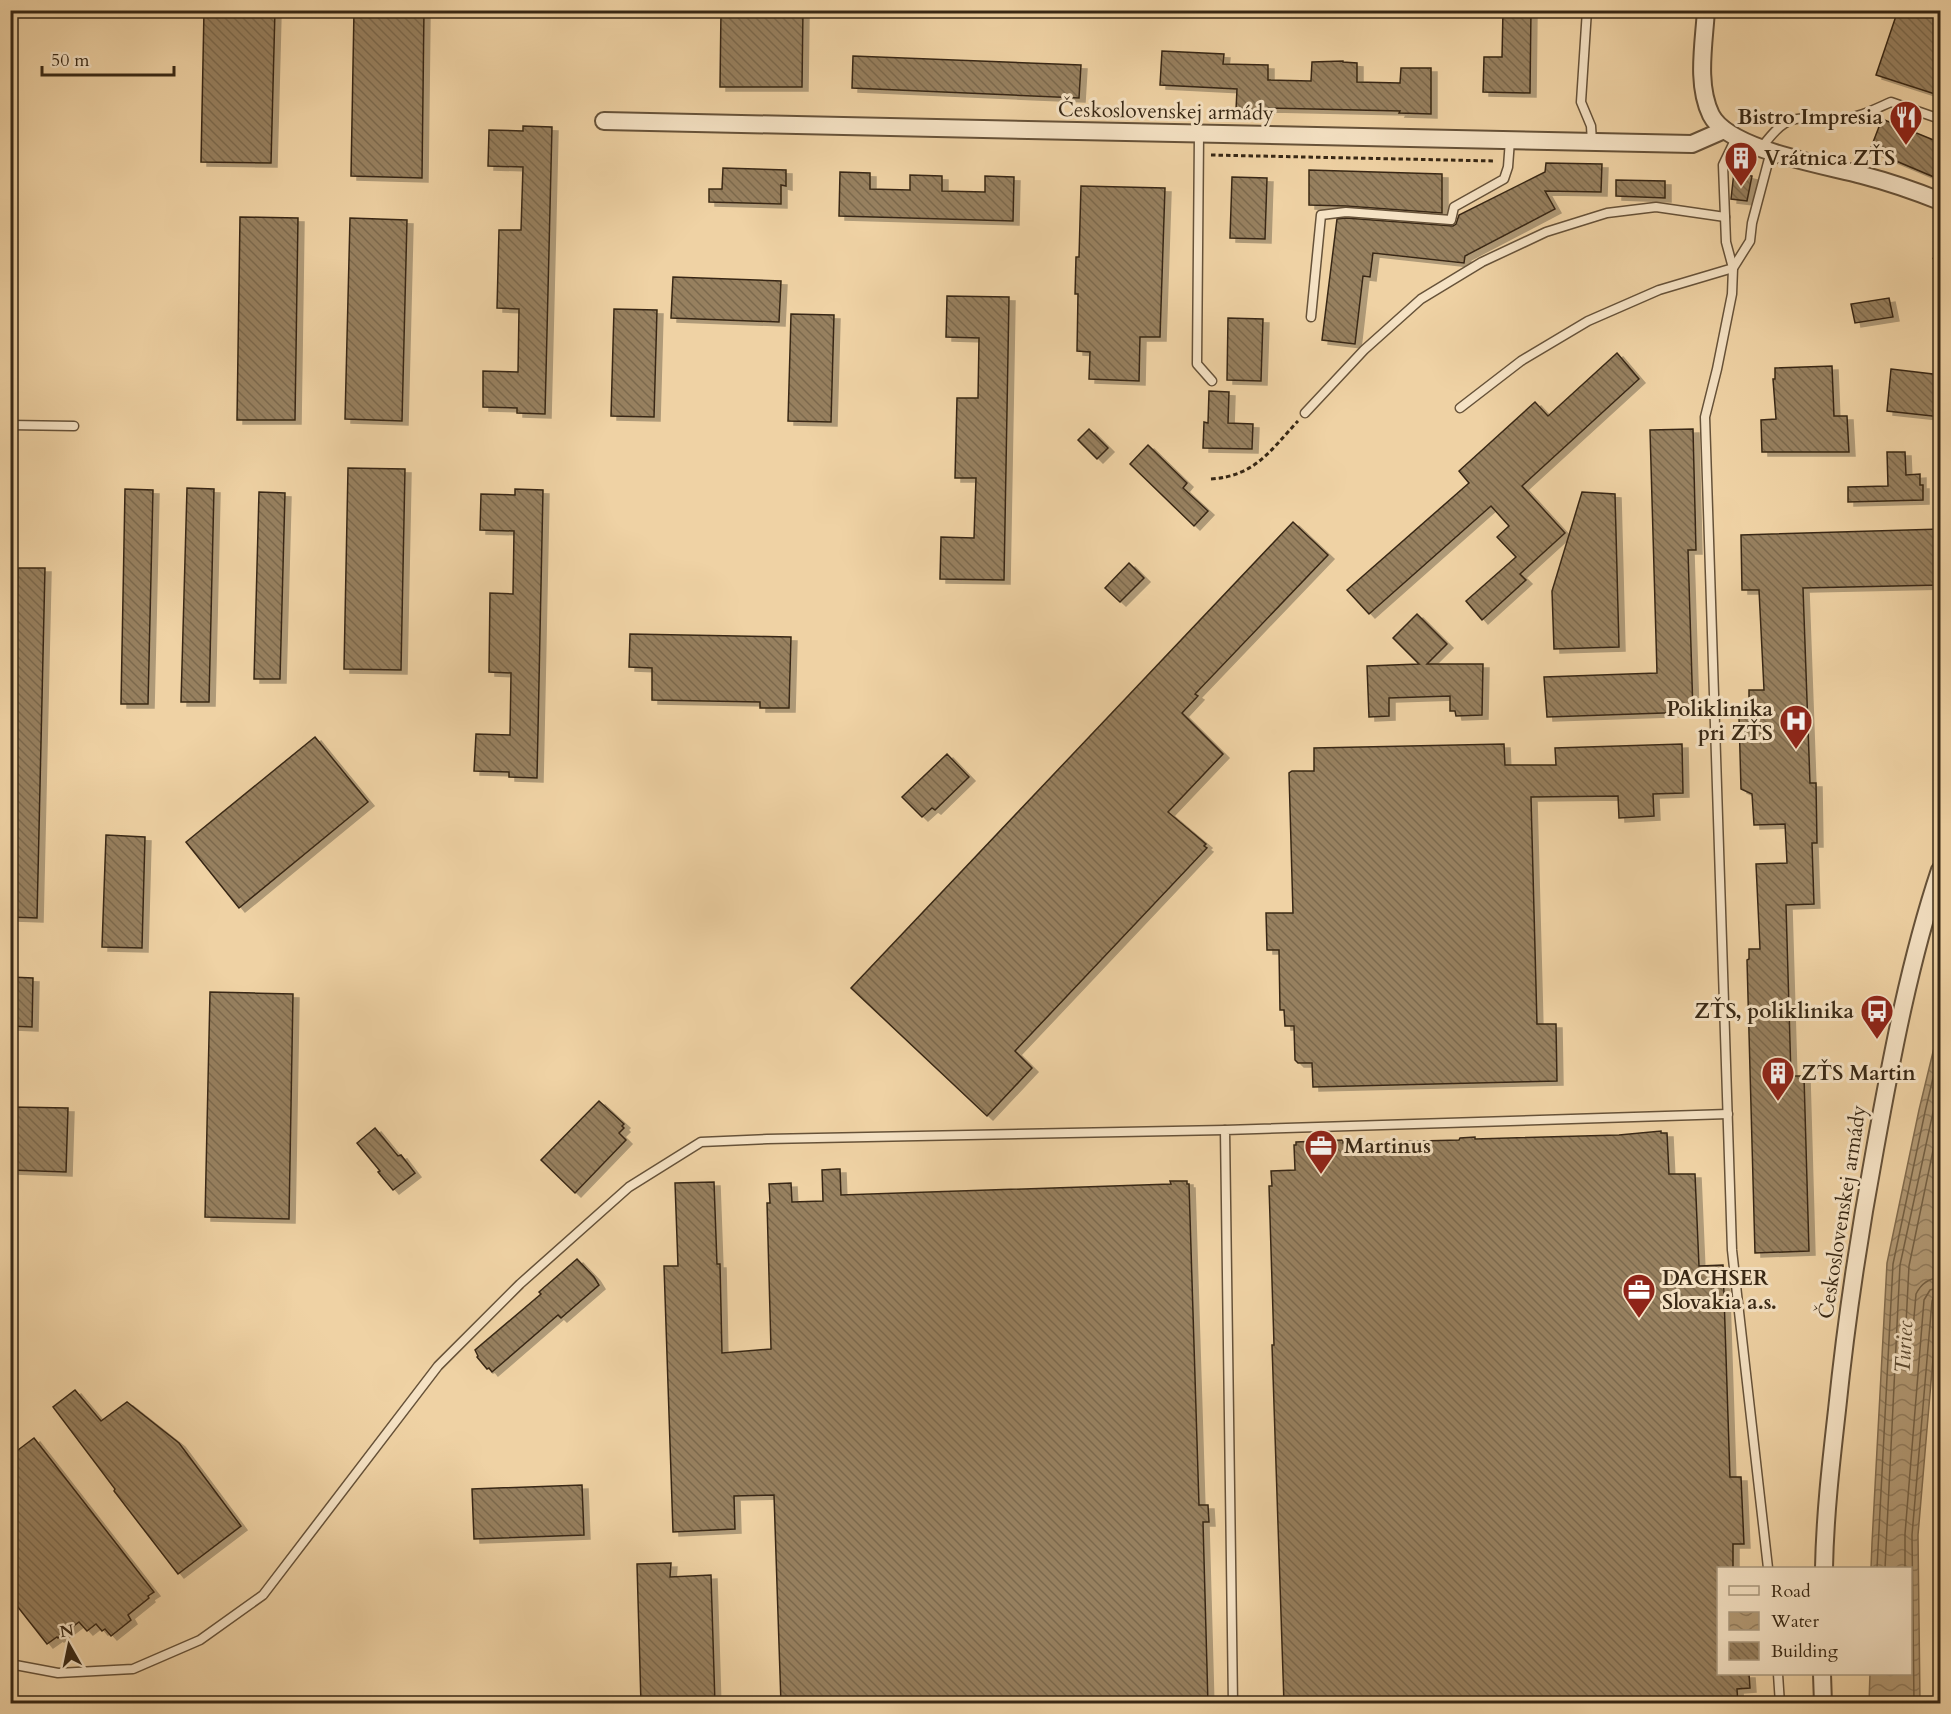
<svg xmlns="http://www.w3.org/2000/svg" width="1951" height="1714" viewBox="0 0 1951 1714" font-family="Cardo,serif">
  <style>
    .water { fill: url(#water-waves); stroke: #816b4d; stroke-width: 1.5 }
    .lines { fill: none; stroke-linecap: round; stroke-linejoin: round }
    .shore { stroke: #746044; stroke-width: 1.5 }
    .building { fill: url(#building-back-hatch); stroke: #382815; stroke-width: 1.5; filter: url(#shadow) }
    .lane-casing { stroke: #665239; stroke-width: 11 }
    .street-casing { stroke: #665239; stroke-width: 20 }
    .path { stroke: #382815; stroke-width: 3; stroke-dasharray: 4.5 3; stroke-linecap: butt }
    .lane { stroke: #f5e2c4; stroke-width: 8 }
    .street { stroke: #f5e2c4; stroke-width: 16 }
    .rail { stroke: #382815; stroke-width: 4.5; stroke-dasharray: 10 10; stroke-linecap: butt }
    .labels { text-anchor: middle; stroke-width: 6; stroke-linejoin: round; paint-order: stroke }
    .street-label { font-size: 21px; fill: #382815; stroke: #f5e2c4 }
    .poi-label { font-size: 21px; font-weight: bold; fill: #382815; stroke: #f5e2c4; text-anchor: start }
    .water-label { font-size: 22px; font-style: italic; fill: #5c4a31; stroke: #f5e2c4 }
  </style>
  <defs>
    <pattern id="water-waves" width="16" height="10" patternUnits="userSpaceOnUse" patternTransform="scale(1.5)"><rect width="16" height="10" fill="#b19873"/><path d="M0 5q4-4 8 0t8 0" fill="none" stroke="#917c5d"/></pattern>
    <pattern id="building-back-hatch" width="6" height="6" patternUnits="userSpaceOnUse" patternTransform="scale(1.5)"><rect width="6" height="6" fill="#97805f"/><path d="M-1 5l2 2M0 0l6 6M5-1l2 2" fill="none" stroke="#7c694d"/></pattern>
    <filter id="shadow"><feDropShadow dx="6" dy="4" stdDeviation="0" flood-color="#0004"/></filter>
  </defs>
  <rect width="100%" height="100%" fill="#efd2a4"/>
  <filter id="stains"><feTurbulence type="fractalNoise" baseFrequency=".00333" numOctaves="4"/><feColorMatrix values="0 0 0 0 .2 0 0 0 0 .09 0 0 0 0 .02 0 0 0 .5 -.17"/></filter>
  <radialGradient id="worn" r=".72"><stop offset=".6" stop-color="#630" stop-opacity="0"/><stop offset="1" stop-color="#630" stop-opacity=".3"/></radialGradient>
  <polygon class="water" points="1940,1023 1940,1276 1918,1535 1920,1703 1869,1703 1870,1674 1910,1674 1910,1568 1871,1568 1872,1543 1887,1263 1919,1110"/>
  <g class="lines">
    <g class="shore">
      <path d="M 1940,1117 L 1909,1266 L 1904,1363 L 1906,1366 L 1910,1364 L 1916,1294 C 1921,1284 1929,1278 1940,1278"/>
      <polyline points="1877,1568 1893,1264 1925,1112 1940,1048"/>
      <polyline points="1885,1568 1900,1265 1940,1080"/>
      <polyline points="1905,1568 1905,1534 1924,1300 1930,1290 1940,1287"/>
      <polyline points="1914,1704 1912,1535 1932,1301 1934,1296 1940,1295"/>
    </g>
  </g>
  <g class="building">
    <polygon points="204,10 275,10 271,163 201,162"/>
    <polygon points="354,10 424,10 422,178 351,176"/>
    <polygon points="721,10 803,10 802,87 720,87"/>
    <polygon points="1503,10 1531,10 1530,93 1483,92 1484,57 1502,57"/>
    <polygon points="1898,10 1941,10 1941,96 1876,75"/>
    <polygon points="1162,51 1224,54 1223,64 1268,65 1268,80 1311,81 1312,62 1343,61 1343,62 1357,63 1357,82 1400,83 1401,68 1431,68 1431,114 1399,113 1400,111 1268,108 1268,110 1236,110 1237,89 1160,85"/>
    <polygon points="853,56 1081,65 1079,98 852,88"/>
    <polygon points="1882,119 1941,143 1941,180 1870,150"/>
    <polygon points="523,126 552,127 545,414 517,413 517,408 483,407 483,371 518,372 519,309 497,308 499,230 521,230 523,167 488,166 489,130 523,131"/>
    <polygon points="1546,163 1602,164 1601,192 1545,191 1555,209 1465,256 1464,263 1373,253 1370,277 1363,276 1355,344 1322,340 1337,219 1346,218 1453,226 1456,224 1459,215 1545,172"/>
    <polygon points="723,168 786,170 786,186 781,185 781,204 709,202 709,189 722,189"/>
    <polygon points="1309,170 1442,174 1442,213 1346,206 1309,205"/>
    <polygon points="840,172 870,173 870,189 910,190 910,175 942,176 942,191 985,192 985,176 1014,177 1013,221 839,216"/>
    <polygon points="1734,172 1752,176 1747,201 1731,199"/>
    <polygon points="1232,177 1267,178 1265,239 1230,238"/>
    <polygon points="1616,180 1665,181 1665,198 1616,196"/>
    <polygon points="1081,186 1165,188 1160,337 1140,337 1139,381 1089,379 1090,352 1077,351 1078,294 1075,294 1076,257 1079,257"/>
    <polygon points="240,217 298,218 295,420 237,420"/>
    <polygon points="350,218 407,220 402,421 345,419"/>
    <polygon points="673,277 781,281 779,322 671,318"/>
    <polygon points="947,296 1009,297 1004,580 940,579 941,537 974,538 976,478 955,478 957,398 978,398 979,338 946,337"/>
    <polygon points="1889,298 1893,317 1855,323 1851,304"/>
    <polygon points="614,309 657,310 654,417 611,416"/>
    <polygon points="791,314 834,315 831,422 788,421"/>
    <polygon points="1228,318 1263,319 1261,381 1227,380"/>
    <polygon points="1617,353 1639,379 1522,486 1565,533 1520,574 1526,580 1482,620 1466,601 1516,557 1497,537 1509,526 1491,506 1369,614 1347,590 1469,483 1459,471 1535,402 1548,416"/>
    <polygon points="1832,366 1834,416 1847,416 1849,452 1762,452 1761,420 1776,419 1773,379 1775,379 1775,368"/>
    <polygon points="1891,369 1941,375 1941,417 1887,411"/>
    <polygon points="1209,391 1229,392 1228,423 1253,424 1252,449 1203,448 1204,422 1208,423"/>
    <polygon points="1089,429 1108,448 1097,459 1078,440"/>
    <polygon points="1693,429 1696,550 1688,550 1693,712 1547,717 1544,677 1657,673 1650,430"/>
    <polygon points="1148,445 1187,483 1183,488 1208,511 1194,526 1130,464"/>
    <polygon points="1887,452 1905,452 1906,475 1920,474 1920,485 1923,485 1923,500 1848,502 1848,487 1888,486"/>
    <polygon points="348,468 405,469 401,670 344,669"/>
    <polygon points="187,488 214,489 209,702 181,702"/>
    <polygon points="125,489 153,490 148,704 121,704"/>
    <polygon points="515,489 543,490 537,778 509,777 509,772 474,771 476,734 510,735 511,673 489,672 490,593 513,594 514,531 480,530 481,494 515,495"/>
    <polygon points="259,492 285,493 280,679 254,679"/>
    <polygon points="1582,492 1615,494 1619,647 1554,649 1552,591"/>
    <polygon points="1293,522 1328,555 1195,694 1198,696 1182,713 1223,754 1168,812 1206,844 1204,846 1207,848 1015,1051 1032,1068 987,1116 851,988"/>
    <polygon points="1941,529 1941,585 1803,588 1810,783 1816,783 1817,843 1812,843 1814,904 1786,905 1791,1076 1804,1076 1809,1251 1755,1253 1747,960 1749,959 1749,949 1760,949 1756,864 1787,863 1785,824 1754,825 1752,794 1741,789 1739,717 1749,717 1749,690 1764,690 1759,590 1742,590 1741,535"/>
    <polygon points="1129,563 1144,578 1120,602 1105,588"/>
    <polygon points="18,568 45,568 37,918 10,917"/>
    <polygon points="1417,614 1447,644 1427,664 1483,664 1482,715 1456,716 1455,711 1450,711 1450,696 1389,698 1389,716 1369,717 1367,666 1419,664 1393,638"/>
    <polygon points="630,634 791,637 789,708 760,708 760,702 652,700 652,668 629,667"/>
    <polygon points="315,737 368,802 239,908 186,842"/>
    <polygon points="1504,744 1505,765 1556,765 1555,748 1682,744 1683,793 1653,794 1654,816 1619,818 1618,796 1531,797 1537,1024 1556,1024 1557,1081 1313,1087 1312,1063 1298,1063 1295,1060 1294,1026 1285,1026 1284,1010 1280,1010 1279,950 1267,950 1266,913 1293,913 1289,773 1292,771 1314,771 1314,748"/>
    <polygon points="947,754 969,777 935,810 932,808 922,817 902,797"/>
    <polygon points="106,835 145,837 142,948 102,947"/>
    <polygon points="10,977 33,978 32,1027 10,1026"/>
    <polygon points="210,992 293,994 289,1219 205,1217"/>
    <polygon points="599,1101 624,1124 622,1126 624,1128 619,1133 626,1140 575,1193 541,1160"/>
    <polygon points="10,1107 68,1108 66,1172 10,1170"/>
    <polygon points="375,1128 398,1156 401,1155 415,1173 393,1190 378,1172 380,1171 357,1143"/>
    <polygon points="1661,1131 1661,1133 1667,1133 1669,1174 1695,1174 1699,1266 1723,1265 1730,1477 1741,1477 1744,1544 1733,1544 1733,1569 1719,1569 1719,1674 1749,1674 1750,1688 1737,1689 1738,1704 1284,1704 1272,1345 1274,1345 1269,1186 1272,1186 1271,1171 1295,1170 1294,1145 1296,1145 1296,1142 1343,1140 1343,1143 1459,1140 1460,1138 1475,1137 1475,1139 1619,1135"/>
    <polygon points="837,1169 840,1169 841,1195 1171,1184 1170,1181 1187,1181 1187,1184 1189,1184 1199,1505 1208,1505 1209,1522 1203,1522 1208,1704 781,1704 774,1495 734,1496 735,1529 673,1532 664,1266 678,1266 675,1183 714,1182 717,1264 720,1264 722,1353 771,1349 767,1203 770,1203 769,1184 791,1183 792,1202 823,1201 822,1170"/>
    <polygon points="577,1259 594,1277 599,1285 561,1318 558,1315 492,1372 489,1368 487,1369 477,1357 478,1356 475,1350 541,1294 539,1292"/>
    <polygon points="75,1390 101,1421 127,1402 179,1443 241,1526 178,1574 114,1491 115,1489 53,1407"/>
    <polygon points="34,1438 154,1592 148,1596 149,1598 128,1615 131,1620 111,1636 105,1629 102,1631 96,1624 87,1631 79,1622 58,1638 57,1637 47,1644 10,1597 10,1456"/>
    <polygon points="582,1485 584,1535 474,1539 472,1489"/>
    <polygon points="671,1563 670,1577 711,1575 715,1704 641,1704 637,1564"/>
  </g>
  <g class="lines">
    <defs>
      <g id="lane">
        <polyline points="1587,10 1581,102 1591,126 1592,142"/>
        <polyline points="1199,134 1197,364 1212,381"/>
        <path d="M 1761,148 C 1769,138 1779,124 1792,120 C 1808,115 1826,121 1843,119 C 1860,117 1875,109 1891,102 L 1940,119"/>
        <polyline points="1311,317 1321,215 1346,212 1451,220 1454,207 1504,179 1508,167 1510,140"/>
        <polyline points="1460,408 1521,361 1588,321 1659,290 1733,268 1726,242 1723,165 1736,138"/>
        <polyline points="1305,413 1364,350 1421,299 1482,262 1546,232 1607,213 1656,207 1725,217"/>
        <polyline points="10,425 74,426"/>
        <polyline points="1768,1568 1732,1250 1705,417 1717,369 1732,294 1733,268 1750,241 1752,223 1771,151"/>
        <polyline points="10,1664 58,1673 133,1669 200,1640 263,1595 438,1366 520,1284 629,1187 701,1142 767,1139 1225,1130"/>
        <polyline points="1778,1674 1780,1704"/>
        <polyline points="1233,1704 1225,1130 1728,1114"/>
      </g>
      <g id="street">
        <path d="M 1706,10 C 1704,44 1696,84 1711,115 C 1729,150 1825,165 1862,175 C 1889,182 1915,191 1940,201"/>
        <polyline points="604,121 1692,144 1724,130"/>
        <path d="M 1824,1568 C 1825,1515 1831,1463 1837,1410 C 1846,1322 1859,1235 1875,1149 C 1892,1055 1910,960 1940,870"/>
        <polyline points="1822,1674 1823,1704"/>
      </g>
    </defs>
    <use href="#lane" class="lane-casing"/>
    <use href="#street" class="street-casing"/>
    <g class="path">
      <polyline points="1211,155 1495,161"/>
      <path d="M 1211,479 C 1255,476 1270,451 1298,421"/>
    </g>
    <use href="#lane" class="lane"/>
    <use href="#street" class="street"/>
    <polyline class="rail" points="1933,257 1940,260"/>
  </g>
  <defs>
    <symbol id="restaurant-pin" viewBox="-11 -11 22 30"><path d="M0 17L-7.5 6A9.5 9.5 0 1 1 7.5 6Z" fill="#8f2418" stroke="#f5e2c4"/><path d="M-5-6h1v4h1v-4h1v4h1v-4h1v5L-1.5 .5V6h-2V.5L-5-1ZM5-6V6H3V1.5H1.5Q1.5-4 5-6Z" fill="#fff"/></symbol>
    <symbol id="building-pin" viewBox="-11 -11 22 30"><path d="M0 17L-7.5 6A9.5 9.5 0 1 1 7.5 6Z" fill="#8f2418" stroke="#f5e2c4"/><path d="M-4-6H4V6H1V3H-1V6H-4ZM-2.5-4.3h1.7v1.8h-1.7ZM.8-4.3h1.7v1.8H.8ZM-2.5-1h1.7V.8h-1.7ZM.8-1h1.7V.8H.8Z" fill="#fff"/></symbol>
    <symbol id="hospital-pin" viewBox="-11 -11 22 30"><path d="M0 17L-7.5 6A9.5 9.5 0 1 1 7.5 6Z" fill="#8f2418" stroke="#f5e2c4"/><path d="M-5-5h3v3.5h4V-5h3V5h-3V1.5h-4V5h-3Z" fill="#fff"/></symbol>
    <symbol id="bus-pin" viewBox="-11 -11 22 30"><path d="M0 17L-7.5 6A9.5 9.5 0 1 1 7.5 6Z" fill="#8f2418" stroke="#f5e2c4"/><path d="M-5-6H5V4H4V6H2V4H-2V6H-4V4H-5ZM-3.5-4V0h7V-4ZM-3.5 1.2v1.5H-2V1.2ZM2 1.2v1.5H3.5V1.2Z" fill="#fff"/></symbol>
    <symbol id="office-pin" viewBox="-11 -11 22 30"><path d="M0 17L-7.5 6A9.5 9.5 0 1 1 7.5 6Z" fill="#8f2418" stroke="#f5e2c4"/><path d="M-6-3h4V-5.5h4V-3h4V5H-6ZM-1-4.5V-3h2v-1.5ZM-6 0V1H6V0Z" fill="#fff"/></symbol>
  </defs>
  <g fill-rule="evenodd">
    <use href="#restaurant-pin" x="1887" y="98" width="38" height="52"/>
    <use href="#building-pin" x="1722" y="139" width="38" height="52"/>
    <use href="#hospital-pin" x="1777" y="702" width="38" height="52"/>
    <use href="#bus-pin" x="1858" y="992" width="38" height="52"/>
    <use href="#building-pin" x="1759" y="1054" width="38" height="52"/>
    <use href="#office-pin" x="1302" y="1127" width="38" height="52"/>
    <use href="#office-pin" x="1620" y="1271" width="38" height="52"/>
  </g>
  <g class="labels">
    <g class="street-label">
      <text transform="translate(1166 111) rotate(1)" y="7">Československej armády</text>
      <text transform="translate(1842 1212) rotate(-81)" y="7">Československej armády</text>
    </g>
    <g class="poi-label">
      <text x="1883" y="124" text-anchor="end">Bistro Impresia</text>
      <text x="1764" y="165">Vrátnica ZŤS</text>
      <text x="1773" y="716" text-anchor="end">Poliklinika<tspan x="1773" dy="24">pri ZŤS</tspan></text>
      <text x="1854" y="1018" text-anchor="end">ZŤS, poliklinika</text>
      <text x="1801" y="1080">ZŤS Martin</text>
      <text x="1344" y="1153">Martinus</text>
      <text x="1662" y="1285">DACHSER<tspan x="1662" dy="24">Slovakia a.s.</tspan></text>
    </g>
    <g class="water-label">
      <text transform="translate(1903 1347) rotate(-87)" y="8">Turiec</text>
    </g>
  </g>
  <rect width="1951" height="1714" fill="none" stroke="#efd2a4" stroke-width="36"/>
  <rect x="12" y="12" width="1927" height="1690" fill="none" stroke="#382815" stroke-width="3"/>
  <rect x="18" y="18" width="1915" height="1678" fill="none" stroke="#382815" stroke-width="1.5"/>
  <rect x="1717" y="1567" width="195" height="108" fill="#f5e2c4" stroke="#a9987e" stroke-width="1.5"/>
  <rect x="1729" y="1586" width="30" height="9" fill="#f5e2c4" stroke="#a9987e" stroke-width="1.5"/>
  <text x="1771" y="1597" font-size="18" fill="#382815">Road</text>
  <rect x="1729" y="1612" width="30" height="18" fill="url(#water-waves)" stroke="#a9987e" stroke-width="1.5"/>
  <text x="1771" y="1627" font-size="18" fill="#382815">Water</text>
  <rect x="1729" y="1642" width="30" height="18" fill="url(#building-back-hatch)" stroke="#a9987e" stroke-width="1.5"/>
  <text x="1771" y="1657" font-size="18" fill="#382815">Building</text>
  <g transform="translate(69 1645) rotate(351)" stroke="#f5e2c4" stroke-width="4.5" paint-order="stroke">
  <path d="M0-4.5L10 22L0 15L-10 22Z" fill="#382815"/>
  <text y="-9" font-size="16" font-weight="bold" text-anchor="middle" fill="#382815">N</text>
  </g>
  <path d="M42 66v9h132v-9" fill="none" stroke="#382815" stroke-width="3"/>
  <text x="51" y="66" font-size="18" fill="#382815" stroke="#f5e2c4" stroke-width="4.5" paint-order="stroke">50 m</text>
  <rect width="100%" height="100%" filter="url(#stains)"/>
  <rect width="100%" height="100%" fill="url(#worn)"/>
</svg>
